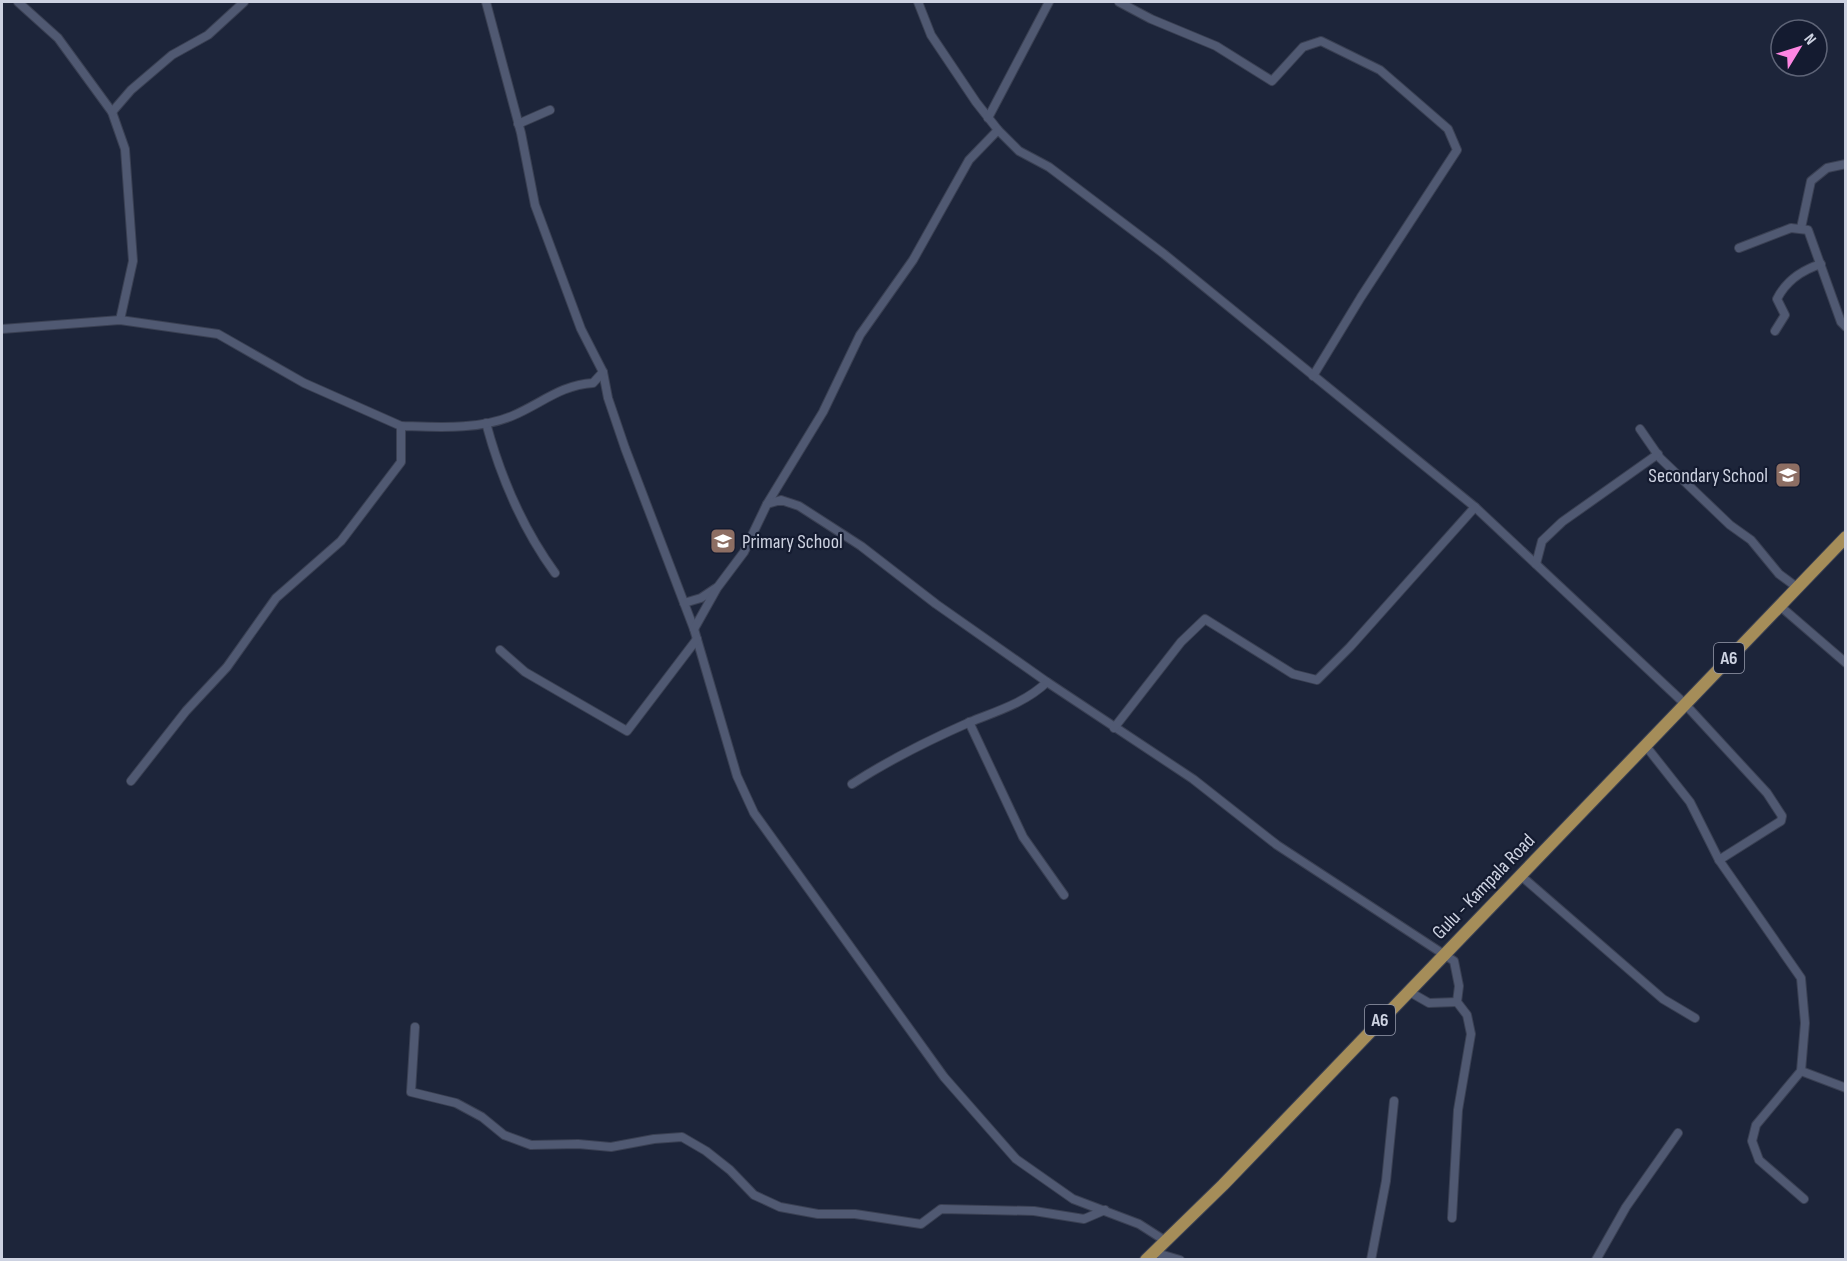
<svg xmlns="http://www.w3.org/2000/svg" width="1847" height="1261" viewBox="0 0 1847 1261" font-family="'Sofia Sans Condensed',sans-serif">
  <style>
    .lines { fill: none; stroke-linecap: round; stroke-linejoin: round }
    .street-casing { stroke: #3a4053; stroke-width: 10 }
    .primary-casing { stroke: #3a4053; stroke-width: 14 }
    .street { stroke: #505972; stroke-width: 8 }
    .primary { stroke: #a58d59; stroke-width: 12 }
    .labels { text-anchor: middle; stroke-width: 4.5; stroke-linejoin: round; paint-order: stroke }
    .shield { fill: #141b30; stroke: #969bac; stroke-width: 1.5 }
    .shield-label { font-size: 18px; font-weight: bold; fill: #cdd2e1 }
    .poi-label { font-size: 20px; fill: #cdd2e1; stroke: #141b30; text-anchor: end }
    .street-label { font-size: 20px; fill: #cdd2e1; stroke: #141b30 }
  </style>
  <rect width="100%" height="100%" fill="#1d253a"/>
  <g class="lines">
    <defs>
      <g id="street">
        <polyline points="18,2 58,38 112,112 125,149 133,261 120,320"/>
        <polyline points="486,2 521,133 535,205 581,329 603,372 608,398 625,448 694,629 737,776 754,813 944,1077 1016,1159 1073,1199 1139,1224 1164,1240"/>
        <polyline points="918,2 931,35 976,102 998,130 1019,151 1049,167 1164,254 1475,507 1684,703 1767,793 1782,816 1781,821 1719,860"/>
        <polyline points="1119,2 1151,19 1216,46 1272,81 1303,47 1321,41 1380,70 1448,129 1457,150 1361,297 1313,376"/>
        <polyline points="112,112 131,90 172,55 208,35 244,2"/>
        <polyline points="988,118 1049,2"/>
        <polyline points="518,124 550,110"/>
        <polyline points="1801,228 1811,181 1827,168 1846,164"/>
        <polyline points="1739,248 1791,228 1808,230 1841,322 1846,327"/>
        <polyline points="2,329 120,320 218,334 304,383 401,426"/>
        <path d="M 1775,331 L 1785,315 L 1777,299 C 1786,281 1802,270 1821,264"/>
        <path d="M 486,423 C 500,475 523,529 555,573"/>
        <polyline points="1640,429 1660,458 1730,525 1751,540 1779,574 1798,588"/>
        <polyline points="767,504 823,412 860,335 913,260 969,160 998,130"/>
        <polyline points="1536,564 1542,541 1562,522 1658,454"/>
        <polyline points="684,603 701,598 716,588"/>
        <polyline points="1780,606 1846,663"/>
        <path d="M 694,629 L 717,588 L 744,552 L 767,504 L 781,500 L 799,506 L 861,546 L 936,604 L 1047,682 C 1025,703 997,711 970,722 C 929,740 889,760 852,784"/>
        <polyline points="500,650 525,672 627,731 697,639"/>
        <polyline points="1047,682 1193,779 1277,845 1454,961 1459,986 1457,1002 1467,1015 1471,1034 1458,1110 1452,1218"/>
        <polyline points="969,722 1023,837 1064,895"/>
        <polyline points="1114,728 1181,642 1205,619 1293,674 1317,680 1350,647 1475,507"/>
        <polyline points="1645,745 1690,802 1719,860 1801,978 1805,1023 1801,1071 1756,1125 1752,1141 1759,1160 1804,1199"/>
        <path d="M 131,781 L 186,711 L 227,667 L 276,598 L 341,541 L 401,462 L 401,426 C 438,427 478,430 512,416 C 541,404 560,385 593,383 L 603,372"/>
        <polyline points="1520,875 1663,999 1695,1018"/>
        <polyline points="1408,991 1429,1003 1457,1002"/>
        <polyline points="415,1027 411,1092 456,1103 482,1117 504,1135 531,1145 578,1144 611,1147 654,1139 682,1137 706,1151 730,1170 754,1195 780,1207 818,1214 855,1214 921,1224 941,1209 1034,1211 1084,1219 1105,1210"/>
        <polyline points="1801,1071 1846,1088"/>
        <polyline points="1153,1252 1180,1260"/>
        <polyline points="1371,1260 1386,1181 1394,1101"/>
        <polyline points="1596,1260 1626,1207 1678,1133"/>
      </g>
      <polyline id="primary" points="1146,1260 1223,1185 1846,537"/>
    </defs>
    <use href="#street" class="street-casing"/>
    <use href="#primary" class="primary-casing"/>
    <use href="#street" class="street"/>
    <use href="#primary" class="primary"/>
  </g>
  <defs>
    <symbol id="school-square" viewBox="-11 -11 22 22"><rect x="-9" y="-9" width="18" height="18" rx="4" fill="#8d6e63" stroke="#141b30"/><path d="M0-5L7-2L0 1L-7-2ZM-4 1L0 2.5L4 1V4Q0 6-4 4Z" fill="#fff"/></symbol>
  </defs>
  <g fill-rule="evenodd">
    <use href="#school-square" x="1773" y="460" width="30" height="30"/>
    <use href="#school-square" x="708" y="526" width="30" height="30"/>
  </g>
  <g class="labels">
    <g class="shield">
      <rect x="1714" y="643" width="30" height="30" rx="4.5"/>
      <rect x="1365" y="1005" width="30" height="30" rx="4.5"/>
    </g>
    <g class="shield-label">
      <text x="1729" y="664">A6</text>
      <text x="1380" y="1026">A6</text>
    </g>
    <g class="poi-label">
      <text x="1768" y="482">Secondary School</text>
      <text x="742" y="548" text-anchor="start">Primary School</text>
    </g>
    <g class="street-label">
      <text transform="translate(1483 886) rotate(-46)" y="7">Gulu - Kampala Road</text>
    </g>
  </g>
  <rect width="1847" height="1261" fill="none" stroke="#cdd2e1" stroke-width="6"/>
  <g transform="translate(1799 48) rotate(52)"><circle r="28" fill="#141b30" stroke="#5e6477" stroke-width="1.5"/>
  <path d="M0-4.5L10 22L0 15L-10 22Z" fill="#fd86e2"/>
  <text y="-9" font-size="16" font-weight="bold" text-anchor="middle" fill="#cdd2e1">N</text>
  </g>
</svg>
